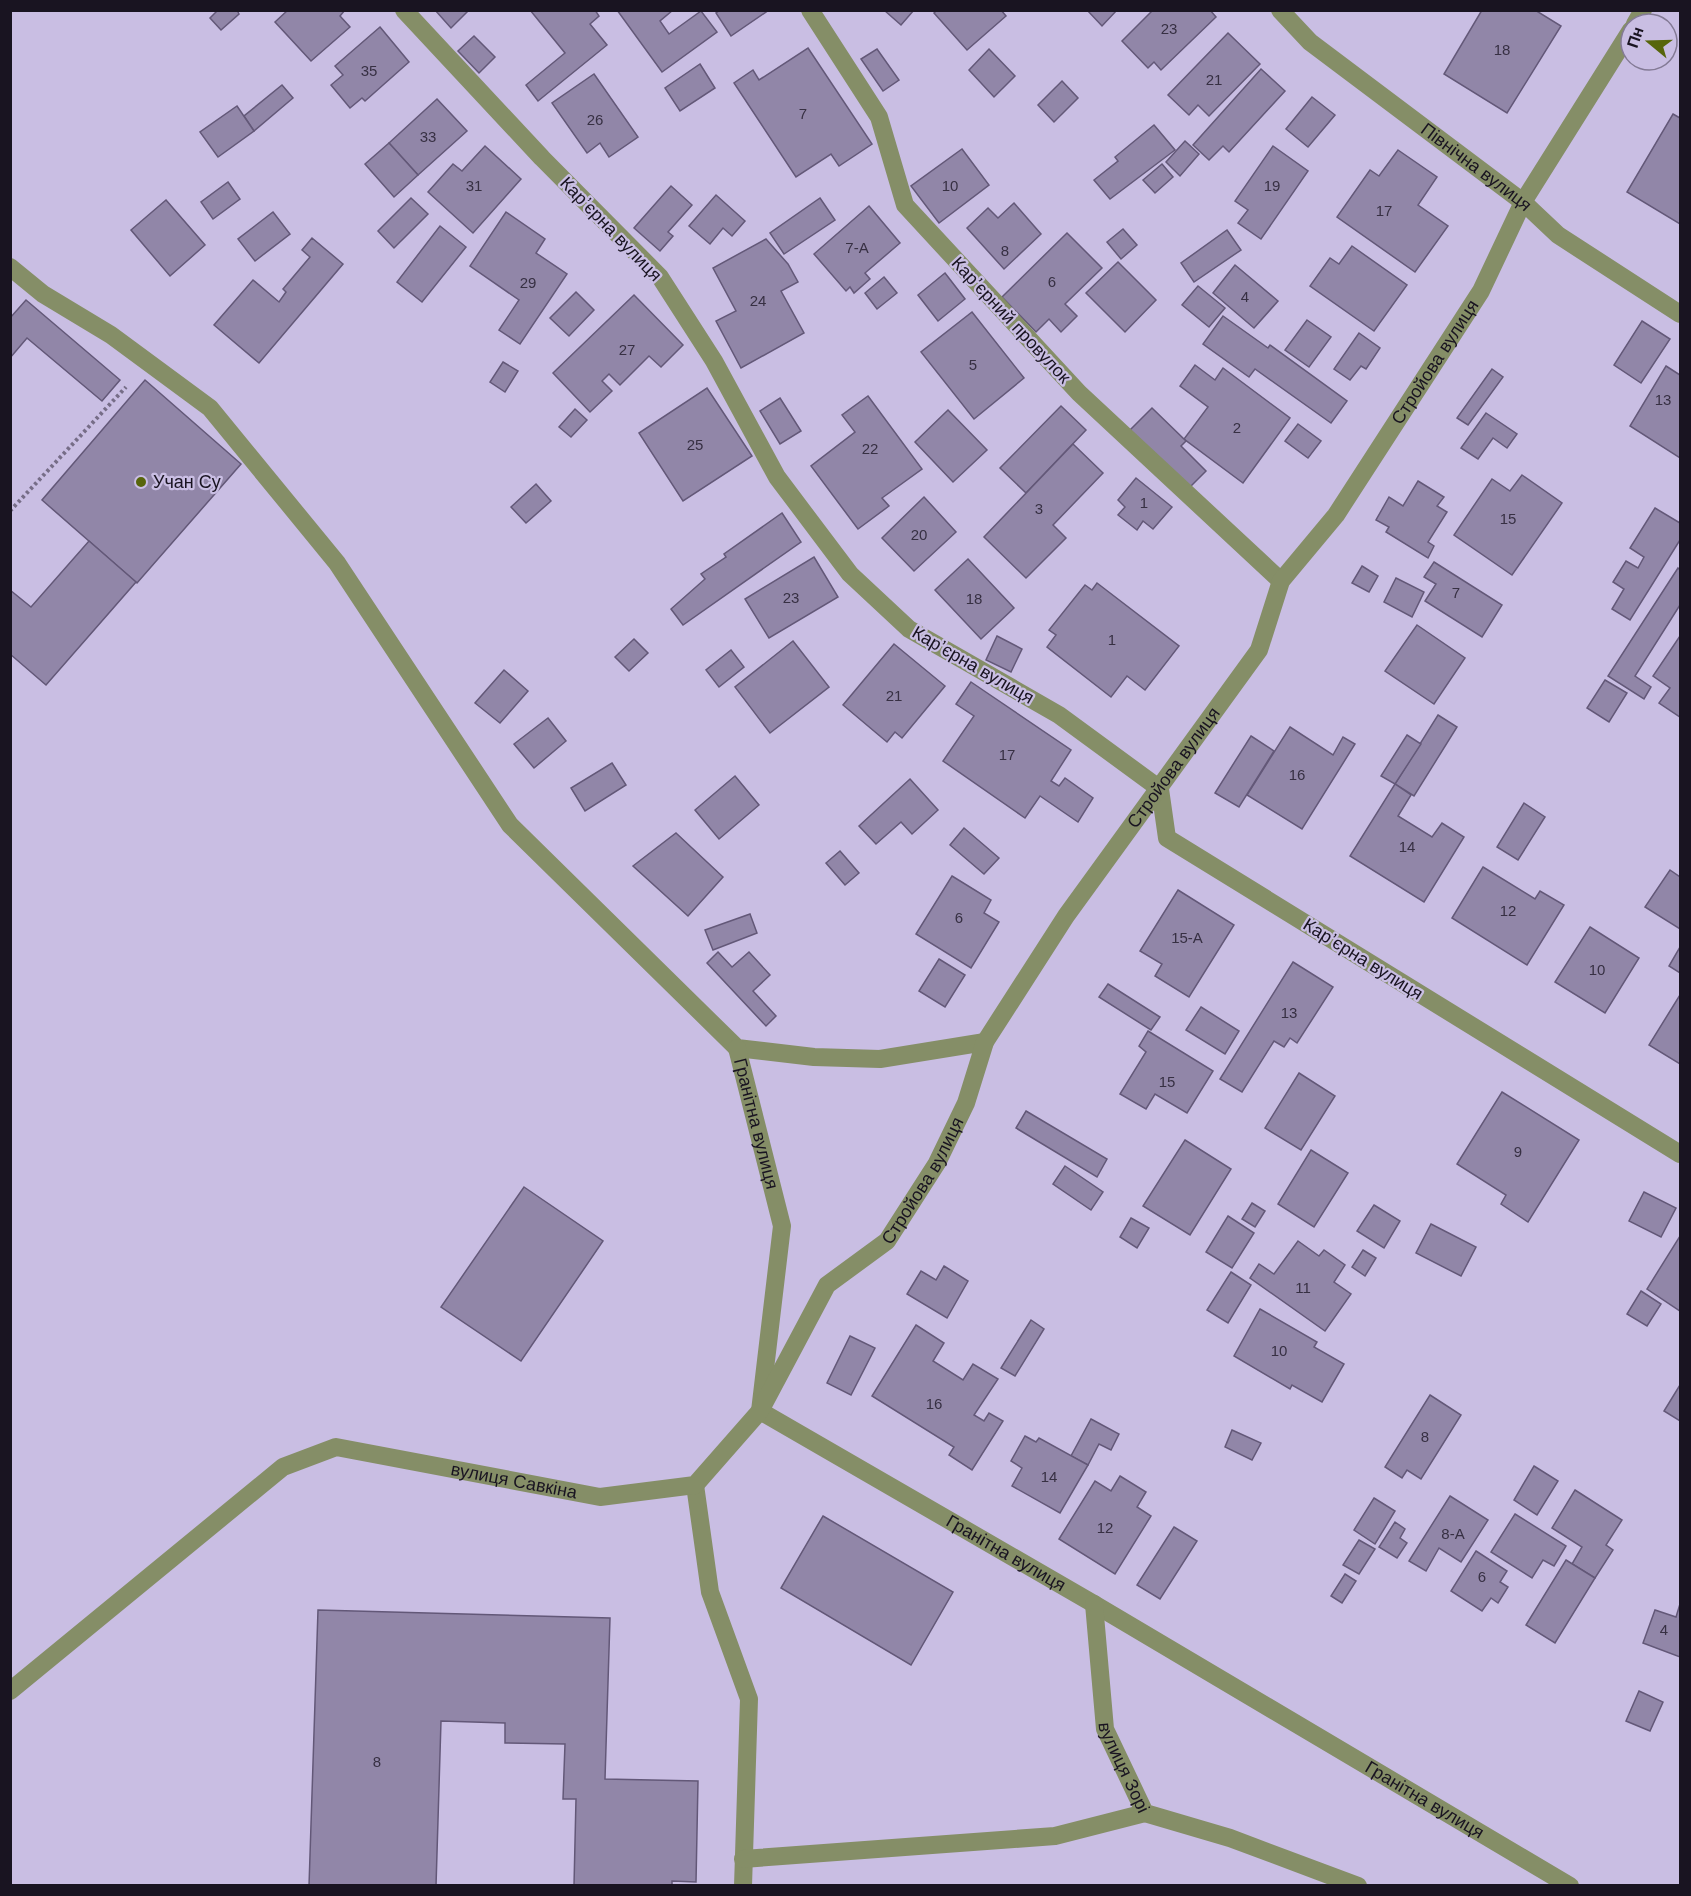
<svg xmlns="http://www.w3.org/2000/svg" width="1691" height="1896" viewBox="0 0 1691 1896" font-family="Arial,sans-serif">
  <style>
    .building { fill: #9186a8; stroke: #635878; stroke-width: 1.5 }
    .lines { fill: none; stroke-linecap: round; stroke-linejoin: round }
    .path { stroke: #766d87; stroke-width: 4; stroke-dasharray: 3 3; stroke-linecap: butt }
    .lane { stroke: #858e67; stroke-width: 18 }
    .street { stroke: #858e67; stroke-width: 18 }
    .poi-dot { fill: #57650b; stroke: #c9bee3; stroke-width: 2 }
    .labels { text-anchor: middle; stroke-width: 4.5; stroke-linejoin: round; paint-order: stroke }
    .number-label { font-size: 15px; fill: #373043 }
    .street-label { font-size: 18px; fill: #191421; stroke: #c9bee3 }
    .poi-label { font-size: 18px; fill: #191421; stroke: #c9bee3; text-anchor: start }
  </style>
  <rect width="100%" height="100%" fill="#c9bee3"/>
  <g class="building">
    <polygon points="218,10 237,10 239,14 221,30 210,18"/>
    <polygon points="288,10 345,10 340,16 350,27 311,61 275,22"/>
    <polygon points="435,10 469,10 451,28"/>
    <polygon points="530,10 595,10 599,16 590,24 607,45 538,101 526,85 565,53"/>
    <polygon points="617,10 673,10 660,21 669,34 701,11 717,32 662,72"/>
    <polygon points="720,10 769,10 731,36 716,13"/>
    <polygon points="884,10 914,10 901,25"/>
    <polygon points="937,10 1001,10 1006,16 967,50 934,13"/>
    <polygon points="1087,10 1117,10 1102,26"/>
    <polygon points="1153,10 1210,10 1216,17 1161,70 1154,62 1148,68 1122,41"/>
    <polygon points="1482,10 1535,10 1561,26 1507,113 1444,74"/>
    <polygon points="380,27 409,62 365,101 362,98 350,108 331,85 343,75 335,66"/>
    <polygon points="1228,33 1260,64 1209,116 1198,105 1189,115 1168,95"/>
    <polygon points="474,36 495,57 479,73 458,51"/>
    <polygon points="808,48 872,144 839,166 831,154 796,177 734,83 753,70 759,80"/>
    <polygon points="877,49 899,80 883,91 861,59"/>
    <polygon points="989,49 1015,76 994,97 969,70"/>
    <polygon points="700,64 715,88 680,111 665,88"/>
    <polygon points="1261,69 1285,91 1229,152 1223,146 1209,160 1193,145"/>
    <polygon points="594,74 638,137 609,157 600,143 587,153 552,103"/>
    <polygon points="1062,81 1078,98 1054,122 1038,105"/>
    <polygon points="282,85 293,98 254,131 244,116"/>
    <polygon points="1312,97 1335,115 1308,147 1286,129"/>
    <polygon points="437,99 467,131 418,175 389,143"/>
    <polygon points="237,106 254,131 218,157 200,132"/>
    <polygon points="1673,114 1680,118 1680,224 1627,192"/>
    <polygon points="1154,125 1175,150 1110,199 1094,180 1118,161 1115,157"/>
    <polygon points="1185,141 1199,154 1180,176 1166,162"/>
    <polygon points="389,143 418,175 394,197 365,164"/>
    <polygon points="485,146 521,179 473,233 428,192 453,164 462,171"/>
    <polygon points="1273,146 1308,171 1261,239 1238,223 1248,210 1235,201"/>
    <polygon points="962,149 989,185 939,223 911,186"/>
    <polygon points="1398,150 1437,177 1418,205 1448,226 1415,272 1337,217 1370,170 1379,176"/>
    <polygon points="1162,164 1173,177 1155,193 1143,180"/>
    <polygon points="228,182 240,199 213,219 201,202"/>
    <polygon points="671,186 692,205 668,232 673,236 660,251 634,228"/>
    <polygon points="716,195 745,221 732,236 723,228 710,244 689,226"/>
    <polygon points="411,198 428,214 394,248 378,231"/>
    <polygon points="820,198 835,220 784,254 770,233"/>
    <polygon points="166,200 205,245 170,276 131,230"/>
    <polygon points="1014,203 1041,234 1004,269 967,228 988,208 998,218"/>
    <polygon points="869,206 900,243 865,273 870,279 854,293 850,287 846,291 814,254"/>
    <polygon points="273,212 290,234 255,261 238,239"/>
    <polygon points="506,212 545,239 536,253 567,274 520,344 499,330 519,300 470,266"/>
    <polygon points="440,226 466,247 422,302 397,282"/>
    <polygon points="1123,229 1137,245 1121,259 1107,242"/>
    <polygon points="1227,230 1241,250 1194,282 1181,263"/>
    <polygon points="1067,233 1102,268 1065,304 1077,316 1061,332 1049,319 1036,332 1002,297"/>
    <polygon points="312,238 343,264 259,363 214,325 253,280 279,302 286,292 283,289 310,257 302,250"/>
    <polygon points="766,239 788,264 798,282 781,291 804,333 741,368 716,321 736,311 713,268"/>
    <polygon points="1352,246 1407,285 1374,331 1310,286 1330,258 1339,264"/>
    <polygon points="1118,262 1156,300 1125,332 1086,293"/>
    <polygon points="1235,265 1278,301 1254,328 1213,293"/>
    <polygon points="945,273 965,299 938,321 918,295"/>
    <polygon points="884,277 897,293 877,309 865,293"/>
    <polygon points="1198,286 1225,308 1209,327 1182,305"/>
    <polygon points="576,292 594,310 569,336 550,318"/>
    <polygon points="634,295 683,345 661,367 649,356 620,385 609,374 602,381 612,391 590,412 553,373"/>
    <polygon points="26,300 120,380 102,401 27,338 10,358 10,318"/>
    <polygon points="972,312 1024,378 974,419 921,352"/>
    <polygon points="1223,316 1268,348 1270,345 1347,401 1331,423 1255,369 1249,377 1203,344"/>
    <polygon points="1307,320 1331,337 1309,367 1285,350"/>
    <polygon points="1642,321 1670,339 1641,383 1614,365"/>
    <polygon points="1359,333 1380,348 1366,369 1361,366 1350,380 1334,369"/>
    <polygon points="503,362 518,371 505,392 490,382"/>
    <polygon points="1195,365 1215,380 1223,368 1290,418 1243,483 1184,439 1208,407 1180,386"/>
    <polygon points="1666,366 1680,375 1680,458 1630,426"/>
    <polygon points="1492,369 1503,377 1468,425 1457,418"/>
    <polygon points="145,380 241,464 137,583 42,500"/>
    <polygon points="707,388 752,456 683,501 639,433"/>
    <polygon points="868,396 922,469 882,498 889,506 858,529 811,466 855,432 842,415"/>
    <polygon points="780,398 801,431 780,444 760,411"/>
    <polygon points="1061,406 1086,430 1026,493 1000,468"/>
    <polygon points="1152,408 1186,441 1181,446 1206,471 1189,488 1130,430"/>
    <polygon points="575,409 587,420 571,437 559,427"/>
    <polygon points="948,410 987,450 953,482 915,442"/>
    <polygon points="1486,413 1517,434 1507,448 1493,438 1478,459 1461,448"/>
    <polygon points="1298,424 1321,441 1308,458 1285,441"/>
    <polygon points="1073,444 1103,473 1053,525 1066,538 1026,578 984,537"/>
    <polygon points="1522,475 1562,503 1512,575 1454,535 1492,479 1510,491"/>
    <polygon points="1136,478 1172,507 1153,529 1143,521 1137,530 1118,515 1125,507 1118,500"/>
    <polygon points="1418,481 1444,497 1437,506 1447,512 1428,542 1434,546 1428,558 1386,532 1389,527 1376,520 1389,497 1403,506"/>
    <polygon points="536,484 551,501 526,523 511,507"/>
    <polygon points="924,497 956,532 914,571 882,538"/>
    <polygon points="1655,508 1680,523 1680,540 1630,620 1612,609 1624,589 1613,582 1626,561 1638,568 1644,557 1630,548"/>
    <polygon points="782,513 801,542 683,625 671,609 705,579 701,574 726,557 724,554"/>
    <polygon points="89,541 136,582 46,685 10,654 10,590 31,607"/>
    <polygon points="814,557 838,597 769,638 745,599"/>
    <polygon points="968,559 1014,608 981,639 935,590"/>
    <polygon points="1434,562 1502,605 1482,637 1425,601 1436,584 1424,577"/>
    <polygon points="1362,566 1378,576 1369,592 1352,583"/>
    <polygon points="1678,568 1680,570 1680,605 1635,676 1651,687 1644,699 1608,676"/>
    <polygon points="1396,578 1424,592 1412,617 1384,602"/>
    <polygon points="1097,583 1179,646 1145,690 1127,676 1111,697 1047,647 1056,635 1049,630 1085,585 1092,590"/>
    <polygon points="1417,625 1465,658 1434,704 1385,671"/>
    <polygon points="997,636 1022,649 1011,672 986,660"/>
    <polygon points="1680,636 1680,717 1659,703 1670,688 1653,676"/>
    <polygon points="634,639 648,653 629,671 615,657"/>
    <polygon points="793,641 829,687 770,733 735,687"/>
    <polygon points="894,644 945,686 902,738 895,732 887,742 843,705"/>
    <polygon points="731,650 744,667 719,687 706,670"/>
    <polygon points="504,670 528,691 500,723 475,703"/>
    <polygon points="1605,680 1627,693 1609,722 1587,708"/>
    <polygon points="971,682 1071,750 1051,781 1059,786 1065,778 1093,798 1078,822 1040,796 1025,818 943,761 974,716 956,704"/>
    <polygon points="1438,715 1457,727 1414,796 1395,784"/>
    <polygon points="548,718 566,741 534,768 514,744"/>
    <polygon points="1290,727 1333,755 1343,737 1355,744 1302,829 1247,795"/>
    <polygon points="1407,735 1421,744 1395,784 1381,776"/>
    <polygon points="1251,736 1274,751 1239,807 1215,793"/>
    <polygon points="612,763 626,785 585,811 571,788"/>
    <polygon points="735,776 759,805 719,839 695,810"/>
    <polygon points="910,779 938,810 912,834 901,822 876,844 859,826"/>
    <polygon points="1395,784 1411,795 1398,816 1432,837 1442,823 1464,837 1424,902 1350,856"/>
    <polygon points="1524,803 1545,817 1518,860 1497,847"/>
    <polygon points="964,828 999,858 984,874 950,845"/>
    <polygon points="676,833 723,877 688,916 633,866"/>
    <polygon points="840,851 859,873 845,885 826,863"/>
    <polygon points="1483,867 1535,899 1540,891 1564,905 1527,965 1452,918"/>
    <polygon points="1670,870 1680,877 1680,929 1645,907"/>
    <polygon points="952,876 991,900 984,913 999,922 971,968 916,934"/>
    <polygon points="1178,890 1234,925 1189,997 1155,976 1162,964 1140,951"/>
    <polygon points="750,914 757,933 713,950 705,930"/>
    <polygon points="1590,927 1639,958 1605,1013 1555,982"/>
    <polygon points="1680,947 1680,973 1669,966"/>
    <polygon points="718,952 732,967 749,952 770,975 753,991 776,1016 766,1026 707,963"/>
    <polygon points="939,959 965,975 945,1007 919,991"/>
    <polygon points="1293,962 1333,987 1297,1043 1290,1038 1284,1047 1274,1041 1242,1092 1220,1079"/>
    <polygon points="1108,984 1160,1017 1151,1030 1099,997"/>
    <polygon points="1680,995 1680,1064 1649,1045"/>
    <polygon points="1201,1007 1239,1031 1225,1054 1186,1030"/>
    <polygon points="1148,1031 1213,1071 1187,1113 1155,1094 1146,1109 1120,1094 1146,1052 1139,1046"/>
    <polygon points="1299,1073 1335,1096 1301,1150 1265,1128"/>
    <polygon points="1502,1092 1579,1140 1528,1222 1501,1204 1506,1195 1457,1164"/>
    <polygon points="1026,1111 1107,1159 1097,1177 1016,1128"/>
    <polygon points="1185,1140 1231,1169 1190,1235 1143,1206"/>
    <polygon points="1311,1150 1348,1173 1314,1227 1278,1204"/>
    <polygon points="1065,1166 1103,1192 1091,1210 1053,1184"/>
    <polygon points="524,1187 603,1241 521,1361 441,1307"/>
    <polygon points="1644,1192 1676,1208 1661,1237 1629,1221"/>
    <polygon points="1252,1203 1265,1211 1255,1227 1242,1219"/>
    <polygon points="1374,1205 1400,1221 1384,1248 1357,1231"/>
    <polygon points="1228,1216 1254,1233 1232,1268 1206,1252"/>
    <polygon points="1131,1218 1149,1228 1137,1248 1120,1237"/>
    <polygon points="1431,1224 1476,1247 1461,1276 1416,1253"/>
    <polygon points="1680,1236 1680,1311 1647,1289"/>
    <polygon points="1298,1241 1319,1256 1324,1250 1345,1265 1334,1282 1351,1294 1325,1331 1250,1278 1259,1264 1274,1274"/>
    <polygon points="1363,1250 1376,1258 1365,1276 1352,1267"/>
    <polygon points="944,1266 968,1281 947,1318 907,1294 921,1271 936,1280"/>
    <polygon points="1231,1272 1251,1285 1228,1323 1207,1310"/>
    <polygon points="1641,1291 1661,1304 1647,1326 1627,1314"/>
    <polygon points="1260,1309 1317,1342 1314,1347 1344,1364 1322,1402 1292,1385 1290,1389 1234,1356"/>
    <polygon points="1031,1320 1044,1329 1015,1376 1001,1368"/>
    <polygon points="916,1325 944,1343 933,1361 963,1380 973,1364 998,1379 974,1415 984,1421 989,1413 1003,1421 972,1470 949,1455 954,1447 872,1396"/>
    <polygon points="850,1336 875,1348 851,1395 827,1383"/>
    <polygon points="1680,1385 1680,1421 1664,1411"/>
    <polygon points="1430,1395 1461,1415 1421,1479 1407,1470 1402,1478 1385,1467"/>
    <polygon points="1091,1419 1119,1434 1111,1450 1099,1444 1088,1465 1071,1456"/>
    <polygon points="1232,1430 1261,1443 1252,1460 1225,1447"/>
    <polygon points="1025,1436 1036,1442 1039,1438 1088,1465 1060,1513 1012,1486 1022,1468 1011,1461"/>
    <polygon points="1534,1466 1558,1481 1537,1515 1514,1500"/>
    <polygon points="1120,1476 1146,1492 1137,1507 1151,1516 1115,1574 1059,1539 1095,1481 1111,1491"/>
    <polygon points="1575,1490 1622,1520 1606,1545 1613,1550 1595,1578 1572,1564 1582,1547 1552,1528"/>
    <polygon points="1450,1496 1488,1520 1461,1562 1439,1548 1426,1571 1409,1561"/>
    <polygon points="1374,1498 1395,1511 1375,1544 1354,1530"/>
    <polygon points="1515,1514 1566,1546 1554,1566 1543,1560 1532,1578 1491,1552"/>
    <polygon points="823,1516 953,1592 911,1665 781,1588"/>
    <polygon points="1395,1522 1405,1529 1400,1538 1407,1543 1397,1558 1379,1547"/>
    <polygon points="1174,1527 1197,1541 1160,1599 1137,1585"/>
    <polygon points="1359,1540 1375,1549 1359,1574 1343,1565"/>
    <polygon points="1476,1551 1507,1571 1500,1582 1508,1587 1498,1603 1491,1598 1482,1611 1451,1591"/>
    <polygon points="1566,1560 1595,1578 1555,1643 1526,1625"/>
    <polygon points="1345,1574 1356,1581 1342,1603 1331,1596"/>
    <polygon points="1680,1604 1680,1657 1643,1643 1655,1610 1676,1617"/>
    <polygon points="318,1610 610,1618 605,1779 698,1781 696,1882 672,1881 672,1886 574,1886 576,1799 563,1799 565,1744 505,1743 505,1723 441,1721 436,1886 309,1886"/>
    <polygon points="1639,1691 1663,1702 1650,1731 1626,1721"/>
  </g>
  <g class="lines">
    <polyline class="path" points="10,511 126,387"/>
    <g class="lane">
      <polyline points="695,1485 710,1592 749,1699 743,1886"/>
      <polyline points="743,1859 1055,1836 1145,1813"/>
    </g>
    <g class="street">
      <polyline points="404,10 542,158 660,277 714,361 777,477 850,574 909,629 1059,715 1160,789 1167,838 1680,1154"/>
      <polyline points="810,10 879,117 905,205 1079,393 1281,581"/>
      <path id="s1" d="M 1280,10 L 1310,42 L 1523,202 L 1558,235 L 1680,314"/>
      <polyline points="1635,24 1643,10"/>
      <polyline points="10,267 43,294 111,335 210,408 337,563 510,825 737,1048 814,1057 880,1059 985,1042"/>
      <path id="s2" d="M 737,1048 L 782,1226 L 760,1411 L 1094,1604 L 1570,1886"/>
      <path id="s3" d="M 1094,1604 L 1105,1729 L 1145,1813 L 1230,1838 L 1358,1886"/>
      <path id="s4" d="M 10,1691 L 283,1467 L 336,1447 L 600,1497 L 695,1485 L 760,1411 L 827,1285 L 887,1241 L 937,1163 L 966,1103 L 985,1042 L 1066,916 L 1259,650 L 1281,581 L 1336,515 L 1481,291 L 1523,202 L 1631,30"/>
    </g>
  </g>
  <circle class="poi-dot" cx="141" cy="482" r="6"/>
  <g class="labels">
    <g class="number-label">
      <text x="1169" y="34">23</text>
      <text x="1502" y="55">18</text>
      <text x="369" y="76">35</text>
      <text x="1214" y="85">21</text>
      <text x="803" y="119">7</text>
      <text x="595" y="125">26</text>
      <text x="428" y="142">33</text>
      <text x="474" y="191">31</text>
      <text x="950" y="191">10</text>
      <text x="1272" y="191">19</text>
      <text x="1384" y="216">17</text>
      <text x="857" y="253">7-А</text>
      <text x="1005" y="256">8</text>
      <text x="1052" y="287">6</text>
      <text x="528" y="288">29</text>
      <text x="1245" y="302">4</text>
      <text x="758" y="306">24</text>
      <text x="627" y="355">27</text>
      <text x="973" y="370">5</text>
      <text x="1663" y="405">13</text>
      <text x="1237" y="433">2</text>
      <text x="695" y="450">25</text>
      <text x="870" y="454">22</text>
      <text x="1144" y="508">1</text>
      <text x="1039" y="514">3</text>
      <text x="1508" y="524">15</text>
      <text x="919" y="540">20</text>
      <text x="1456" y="598">7</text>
      <text x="791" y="603">23</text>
      <text x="974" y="604">18</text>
      <text x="1112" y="645">1</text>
      <text x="894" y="701">21</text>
      <text x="1007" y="760">17</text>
      <text x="1297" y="780">16</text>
      <text x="1407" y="852">14</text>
      <text x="1508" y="916">12</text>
      <text x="959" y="923">6</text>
      <text x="1187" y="943">15-А</text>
      <text x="1597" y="975">10</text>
      <text x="1289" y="1018">13</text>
      <text x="1167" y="1087">15</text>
      <text x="1518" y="1157">9</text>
      <text x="1303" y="1293">11</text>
      <text x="1279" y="1356">10</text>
      <text x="934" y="1409">16</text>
      <text x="1425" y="1442">8</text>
      <text x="1049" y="1482">14</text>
      <text x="1105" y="1533">12</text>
      <text x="1453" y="1539">8-А</text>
      <text x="1482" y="1582">6</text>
      <text x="1664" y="1635">4</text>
      <text x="377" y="1767">8</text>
    </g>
    <g class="street-label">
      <text dy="6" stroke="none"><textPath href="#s1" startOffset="252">Північна вулиця</textPath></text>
      <text transform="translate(611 229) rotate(46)" y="6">Карʼєрна вулиця</text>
      <text transform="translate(1011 320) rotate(47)" y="6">Карʼєрний провулок</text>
      <text dy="6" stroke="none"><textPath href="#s4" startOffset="2132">Стройова вулиця</textPath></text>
      <text transform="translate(973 665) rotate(30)" y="6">Карʼєрна вулиця</text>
      <text dy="6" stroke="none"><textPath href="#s4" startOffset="1646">Стройова вулиця</textPath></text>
      <text transform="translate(1363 959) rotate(32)" y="6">Карʼєрна вулиця</text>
      <text dy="6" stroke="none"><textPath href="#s2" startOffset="78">Гранітна вулиця</textPath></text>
      <text dy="6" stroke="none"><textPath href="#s4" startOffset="1160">Стройова вулиця</textPath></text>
      <text dy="6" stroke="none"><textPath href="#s4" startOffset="591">вулиця Савкіна</textPath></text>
      <text dy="6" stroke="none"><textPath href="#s2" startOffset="654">Гранітна вулиця</textPath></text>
      <text dy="6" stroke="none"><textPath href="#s3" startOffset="168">вулиця Зорі</textPath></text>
      <text dy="6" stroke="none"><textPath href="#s2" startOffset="1140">Гранітна вулиця</textPath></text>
    </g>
    <g class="poi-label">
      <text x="153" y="488">Учан Су</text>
    </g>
  </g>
  <rect width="1691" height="1896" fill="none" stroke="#191421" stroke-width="24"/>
  <g transform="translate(1649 42) rotate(289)"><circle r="28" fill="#c9bee3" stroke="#837a95" stroke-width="1.5"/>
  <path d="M0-4.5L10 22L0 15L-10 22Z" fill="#57650b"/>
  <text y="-9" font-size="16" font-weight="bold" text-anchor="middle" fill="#191421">Пн</text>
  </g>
</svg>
